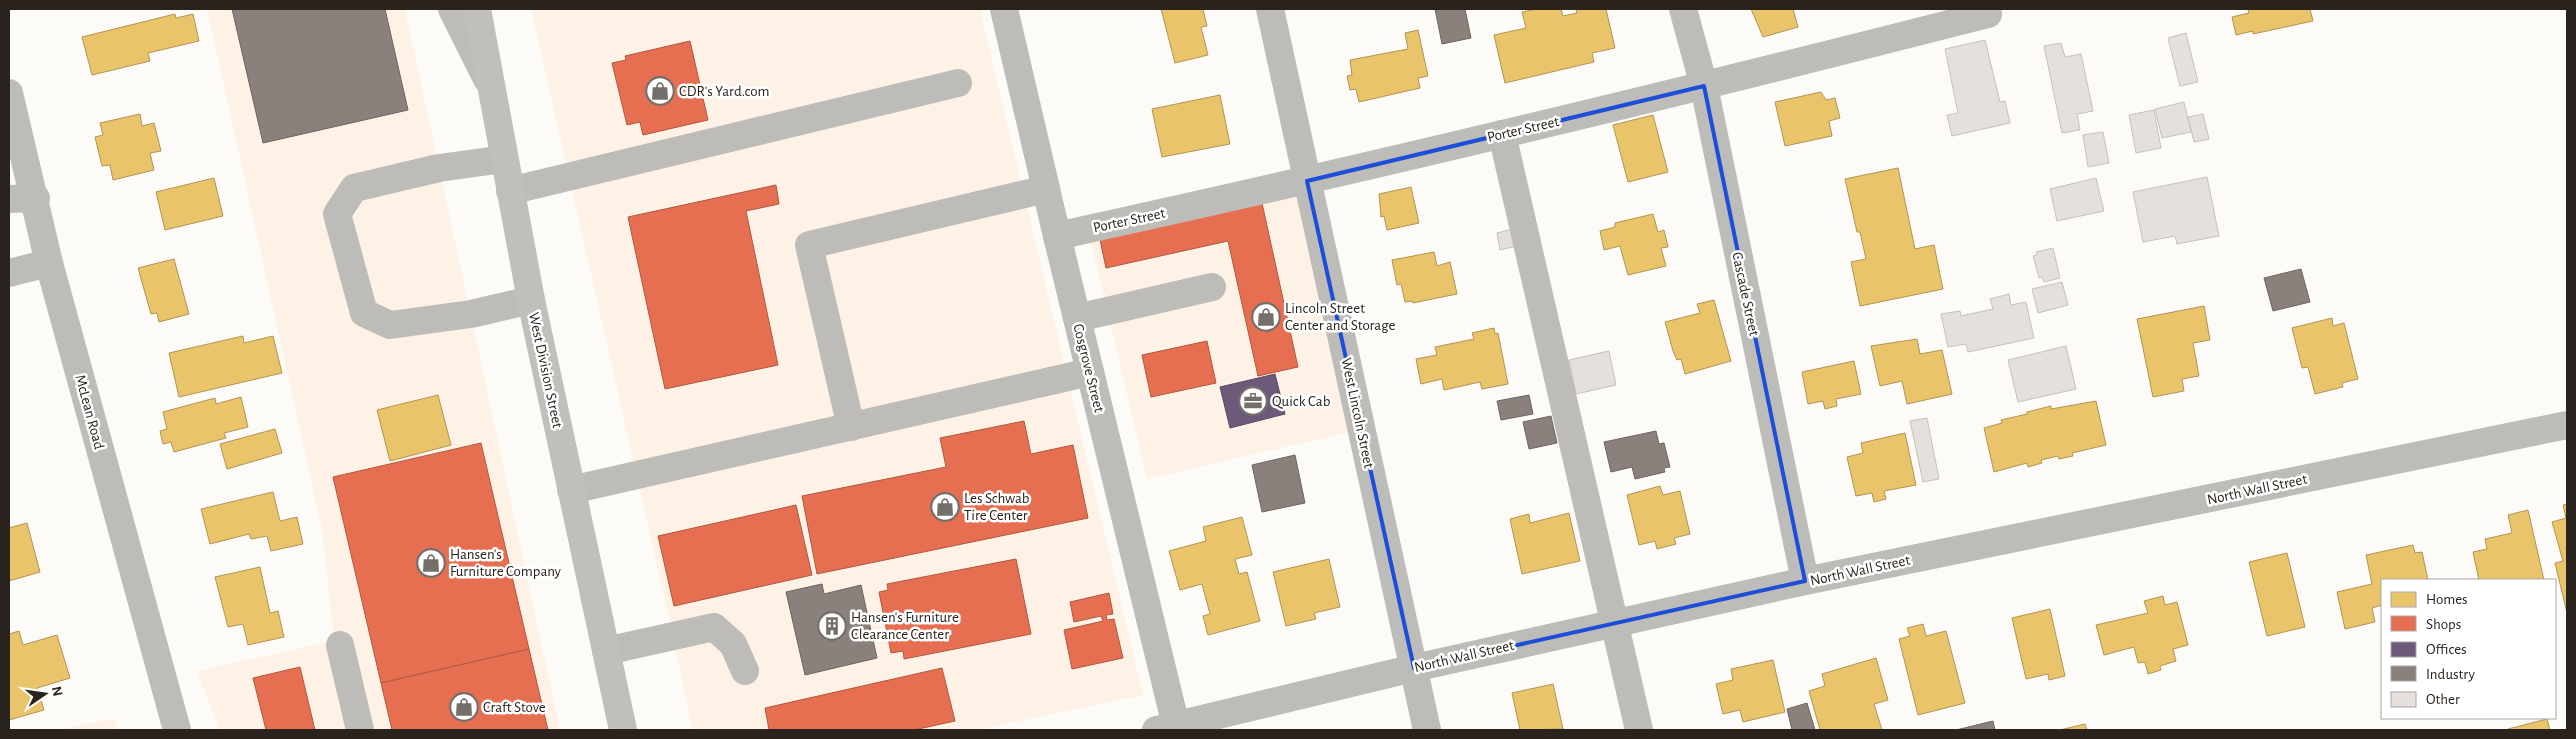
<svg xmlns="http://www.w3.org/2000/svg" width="2576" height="739" viewBox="0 0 2576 739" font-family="'Alegreya Sans',sans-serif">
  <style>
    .built { fill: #fef2e6 }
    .homes { fill: #e9c46a; stroke: #b09453 }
    .shops { fill: #e76f51; stroke: #ae5841 }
    .offices { fill: #6d597a; stroke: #59495e }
    .industry { fill: #8a817c; stroke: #6d6560 }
    .building { fill: #e5e0dc; stroke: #c5c1bd }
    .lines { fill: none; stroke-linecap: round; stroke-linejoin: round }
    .minor { stroke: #bebcb9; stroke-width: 28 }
    .major { stroke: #c1bfbc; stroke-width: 28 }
    .marked { fill: none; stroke: #1d4ed8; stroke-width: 4; stroke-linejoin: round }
    .labels { text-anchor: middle; stroke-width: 5; stroke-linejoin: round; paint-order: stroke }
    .poi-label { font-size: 15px; fill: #2a231d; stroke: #fff; text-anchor: start }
    .street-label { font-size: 15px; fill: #2a231d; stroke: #fff }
  </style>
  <rect width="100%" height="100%" fill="#fdfbf8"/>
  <g class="built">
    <polygon points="207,9 405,9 560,730 219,730 197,671 334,641 322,530"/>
    <polygon points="531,9 980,9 1143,695 977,730 692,730 673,636"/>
    <polygon points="1296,190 1354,431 1147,479 1090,238"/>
    <polygon points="115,718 118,730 57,730"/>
  </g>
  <g class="homes">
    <polygon points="1161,9 1203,9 1207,26 1201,27 1208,55 1175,63"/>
    <polygon points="1536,9 1561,9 1563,16 1577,13 1576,9 1606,9 1615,48 1592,53 1594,62 1505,83 1494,35 1526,28 1522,12"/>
    <polygon points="1751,9 1793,9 1798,27 1763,37"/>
    <polygon points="2248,9 2310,9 2313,21 2253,34 2253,31 2236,35 2232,17 2249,13"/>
    <polygon points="175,14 176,18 193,14 199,41 148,53 150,61 92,75 82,37"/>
    <polygon points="1418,30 1428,76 1418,78 1420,88 1359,102 1356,89 1350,90 1347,76 1352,75 1350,60 1408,49 1405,33"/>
    <polygon points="1821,92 1826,100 1835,98 1840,118 1829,121 1832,136 1785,146 1775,102"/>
    <polygon points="1220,95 1230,144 1162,157 1152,109"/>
    <polygon points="140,114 142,126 154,123 161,151 150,153 154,170 113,180 110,165 102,166 95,137 103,135 100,123"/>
    <polygon points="1653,115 1668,172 1628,182 1613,125"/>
    <polygon points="1898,168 1915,249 1934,245 1943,289 1860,306 1851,262 1866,259 1860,232 1857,232 1845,179"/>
    <polygon points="214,178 223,216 165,230 156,192"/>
    <polygon points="1411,187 1419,223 1387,230 1384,216 1381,217 1379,194"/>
    <polygon points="1653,214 1658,232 1664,230 1668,247 1661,248 1666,266 1628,275 1620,246 1604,250 1600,231 1615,227 1615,223"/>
    <polygon points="1434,252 1437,266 1450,262 1457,294 1413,303 1413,301 1405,302 1401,284 1397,285 1392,260"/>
    <polygon points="174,259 189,314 159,322 157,313 151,314 138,268"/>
    <polygon points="1714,300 1731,361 1685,374 1681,359 1677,360 1673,351 1665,322 1700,313 1697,304"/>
    <polygon points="2204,306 2210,340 2193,343 2199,376 2182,379 2184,391 2153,397 2137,319"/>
    <polygon points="2332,318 2333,326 2344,323 2358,379 2342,383 2343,387 2315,394 2308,367 2302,368 2292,328"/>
    <polygon points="1494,328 1495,334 1498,333 1508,384 1482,389 1480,382 1444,390 1442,379 1421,384 1416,359 1437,355 1435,347 1474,339 1472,333"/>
    <polygon points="243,336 244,343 273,336 282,373 179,397 169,353"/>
    <polygon points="1917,339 1920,354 1942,350 1952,394 1907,404 1902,381 1880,386 1871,346"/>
    <polygon points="1854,361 1861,394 1836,399 1837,406 1825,409 1823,401 1808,404 1802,372"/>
    <polygon points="438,395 451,445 390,461 377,410"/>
    <polygon points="241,397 248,427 224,433 226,438 174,452 171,442 163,444 160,431 167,429 163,412 215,398 216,404"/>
    <polygon points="2096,401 2106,445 2072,453 2073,456 2059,459 2058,456 2041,460 2042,463 2028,467 2027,463 1994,472 1984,428 2002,423 2001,420 2027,414 2027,412 2051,406 2051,409"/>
    <polygon points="275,429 282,453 227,469 220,444"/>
    <polygon points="1905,433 1916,485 1884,491 1886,499 1874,502 1872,493 1856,496 1847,457 1863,453 1861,443"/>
    <polygon points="1660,486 1663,495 1680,491 1690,534 1674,538 1676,544 1657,549 1655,541 1639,545 1627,495"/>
    <polygon points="273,492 280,521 297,517 303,544 271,551 267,536 251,539 249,534 210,544 201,509"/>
    <polygon points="2567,504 2567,613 2555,563 2563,561 2552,522 2566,518 2563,505"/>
    <polygon points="2528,510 2544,580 2479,580 2473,552 2487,549 2485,539 2512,533 2508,515"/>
    <polygon points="1569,513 1580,561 1522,574 1510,519 1529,514 1530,523"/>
    <polygon points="1242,517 1252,555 1235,559 1239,574 1247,572 1260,621 1208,635 1203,616 1210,614 1202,584 1180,590 1169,551 1206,541 1203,527"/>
    <polygon points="27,523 40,572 9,581 9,528"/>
    <polygon points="2413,545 2415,553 2422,552 2428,580 2382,580 2382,605 2372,608 2375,622 2345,629 2337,592 2372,584 2366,555"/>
    <polygon points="2287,553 2305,627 2267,636 2249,562"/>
    <polygon points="1329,559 1340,607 1314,613 1316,619 1286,626 1273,572"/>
    <polygon points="260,567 270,613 278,611 284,637 248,645 243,624 228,627 215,577"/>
    <polygon points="2163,596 2165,605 2177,602 2188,645 2173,649 2176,661 2160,666 2161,670 2148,674 2145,662 2138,663 2134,647 2104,655 2096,625 2148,613 2144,601"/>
    <polygon points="2050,609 2065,676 2049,680 2048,674 2026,679 2012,618"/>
    <polygon points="1923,624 1926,636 1946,631 1965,703 1918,715 1899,639 1910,636 1907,628"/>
    <polygon points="19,631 23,645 57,635 70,678 37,688 44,710 9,720 9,634"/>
    <polygon points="1876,658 1888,700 1874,704 1882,730 1820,730 1809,691 1825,686 1822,674"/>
    <polygon points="1773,660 1785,712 1743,722 1740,710 1723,714 1716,684 1733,680 1731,669"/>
    <polygon points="1553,684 1563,729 1520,730 1512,693"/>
    <polygon points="2547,719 2550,730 2509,730 2508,729"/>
    <polygon points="2085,724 2087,730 2060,730"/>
  </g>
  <g class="shops">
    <polygon points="690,41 708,120 643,135 640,122 627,125 612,63 626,60 625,56"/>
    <polygon points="776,185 779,204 746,211 778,365 665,389 628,217"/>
    <polygon points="1260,194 1298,367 1258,376 1228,241 1106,268 1098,230"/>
    <polygon points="1207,341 1216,383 1151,397 1142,355"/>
    <polygon points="1024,421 1031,454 1073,445 1088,518 817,574 802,496 946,467 940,438"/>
    <polygon points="481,443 529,649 381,683 333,477"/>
    <polygon points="796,505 812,575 674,606 658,536"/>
    <polygon points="1016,559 1031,634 904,659 903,651 891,653 879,592 888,590 887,584"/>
    <polygon points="1109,593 1113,614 1106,615 1107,620 1114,619 1123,658 1072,669 1064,630 1103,621 1101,616 1074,622 1070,602"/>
    <polygon points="529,649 548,730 392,730 381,683"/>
    <polygon points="300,667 315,730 266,730 253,678"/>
    <polygon points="942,668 955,721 914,730 769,730 765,708"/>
  </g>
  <polygon class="offices" points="1275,374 1285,414 1230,428 1220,387"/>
  <g class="industry">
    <polygon points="232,9 385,9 408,110 263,143"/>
    <polygon points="1435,9 1465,9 1471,38 1442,44"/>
    <polygon points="2301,269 2310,302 2273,311 2264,278"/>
    <polygon points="1529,395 1533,414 1501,420 1497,401"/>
    <polygon points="1551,416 1557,443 1529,449 1523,422"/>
    <polygon points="1656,431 1659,444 1664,443 1670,467 1664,468 1665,472 1635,479 1632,467 1611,472 1604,442"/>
    <polygon points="1295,455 1305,503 1262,512 1252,465"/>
    <polygon points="822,584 824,594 861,585 877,658 805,675 786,592"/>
    <polygon points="1807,703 1815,730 1792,730 1787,709"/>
    <polygon points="1993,721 1995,730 1956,730"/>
  </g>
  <g class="building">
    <polygon points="2186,33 2198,82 2180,86 2168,38"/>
    <polygon points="1985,40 2000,102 2005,101 2010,123 1952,136 1947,115 1958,113 1945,49"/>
    <polygon points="2061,43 2065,57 2081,54 2093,111 2077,114 2080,130 2062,133 2044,46"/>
    <polygon points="2184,102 2191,132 2162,138 2155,109"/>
    <polygon points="2154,110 2161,148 2136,153 2129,115"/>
    <polygon points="2203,114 2209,139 2194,142 2188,117"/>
    <polygon points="2103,132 2109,163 2088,167 2083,135"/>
    <polygon points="2207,177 2219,236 2177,244 2175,236 2143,242 2133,192"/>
    <polygon points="2096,178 2104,211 2057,221 2050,189"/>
    <polygon points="1517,228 1521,245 1500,250 1497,233"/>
    <polygon points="2053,248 2060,278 2044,282 2042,277 2039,278 2033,256 2037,255 2036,252"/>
    <polygon points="2062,282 2068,305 2038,313 2032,289"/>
    <polygon points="2009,294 2011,305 2026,302 2034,338 1968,352 1966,344 1948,347 1941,314 1960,311 1961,316 1993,309 1990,299"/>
    <polygon points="2066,346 2076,389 2018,402 2008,360"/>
    <polygon points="1609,351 1616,385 1576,394 1569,360"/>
    <polygon points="1927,418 1939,479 1923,482 1910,421"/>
  </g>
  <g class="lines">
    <g class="minor">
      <polyline points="452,9 487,79"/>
      <polyline points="1004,9 1057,236 1177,730"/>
      <polyline points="1270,9 1427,730"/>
      <polyline points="1683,9 1704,86 1805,581"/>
      <polyline points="9,93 49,263 177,730"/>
      <polyline points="1502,134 1639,730"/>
      <polyline points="504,159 439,168 354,188 337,214 364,313 390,325 471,314 531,300"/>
      <polyline points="510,191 958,83"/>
      <polyline points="9,199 36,198"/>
      <path d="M 1057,236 C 1369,168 1679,93 1988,14"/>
      <polyline points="9,273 49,263"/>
      <polyline points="1077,318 1212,287"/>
      <polyline points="851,427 809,245 1046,189"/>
      <polyline points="571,490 1090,372"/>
      <polyline points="340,645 360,730"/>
      <polyline points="606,651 714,627 733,644 745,671"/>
      <polyline points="1156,730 1414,668 1805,581 2567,425"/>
    </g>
    <polyline class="major" points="477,9 531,300 623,730"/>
  </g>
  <path class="marked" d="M 1704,86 L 1805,581 L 1414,668 L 1307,181 Z"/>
  <defs>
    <symbol id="shop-ring" viewBox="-11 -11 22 22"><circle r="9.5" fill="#fff" stroke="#746f6a" stroke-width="1.5"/><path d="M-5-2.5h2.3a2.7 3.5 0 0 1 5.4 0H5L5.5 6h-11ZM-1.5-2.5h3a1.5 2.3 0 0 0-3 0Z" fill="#746f6a"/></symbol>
    <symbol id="office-ring" viewBox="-11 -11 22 22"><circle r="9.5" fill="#fff" stroke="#746f6a" stroke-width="1.5"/><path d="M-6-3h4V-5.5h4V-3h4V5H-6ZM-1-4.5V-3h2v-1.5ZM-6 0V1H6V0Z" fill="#746f6a"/></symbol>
    <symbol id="building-ring" viewBox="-11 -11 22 22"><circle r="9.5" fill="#fff" stroke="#746f6a" stroke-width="1.5"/><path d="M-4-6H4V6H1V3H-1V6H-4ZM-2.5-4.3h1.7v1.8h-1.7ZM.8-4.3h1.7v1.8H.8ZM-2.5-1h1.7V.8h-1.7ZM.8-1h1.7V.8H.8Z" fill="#746f6a"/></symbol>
  </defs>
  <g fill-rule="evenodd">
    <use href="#shop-ring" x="644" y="75" width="32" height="32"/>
    <use href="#shop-ring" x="1250" y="301" width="32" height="32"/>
    <use href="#office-ring" x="1237" y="385" width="32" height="32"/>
    <use href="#shop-ring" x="929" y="491" width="32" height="32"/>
    <use href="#shop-ring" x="415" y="547" width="32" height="32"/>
    <use href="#building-ring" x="816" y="610" width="32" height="32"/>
    <use href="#shop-ring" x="448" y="691" width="32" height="32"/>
  </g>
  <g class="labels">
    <g class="poi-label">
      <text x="679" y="96">CDR's Yard.com</text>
      <text x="1285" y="313">Lincoln Street<tspan x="1285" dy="17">Center and Storage</tspan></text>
      <text x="1272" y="406">Quick Cab</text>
      <text x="964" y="503">Les Schwab<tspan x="964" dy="17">Tire Center</tspan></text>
      <text x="450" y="559">Hansen's<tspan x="450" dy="17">Furniture Company</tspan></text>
      <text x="851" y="622">Hansen's Furniture<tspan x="851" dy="17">Clearance Center</tspan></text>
      <text x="483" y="712">Craft Stove</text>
    </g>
    <g class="street-label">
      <text transform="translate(1523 129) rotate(-13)" y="5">Porter Street</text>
      <text transform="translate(1129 220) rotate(-12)" y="5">Porter Street</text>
      <text transform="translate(1746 294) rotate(78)" y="5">Cascade Street</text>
      <text transform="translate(1089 368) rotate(76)" y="5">Cosgrove Street</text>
      <text transform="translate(546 370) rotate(78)" y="5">West Division Street</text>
      <text transform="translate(90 412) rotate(75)" y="5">McLean Road</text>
      <text transform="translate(1358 413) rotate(78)" y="5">West Lincoln Street</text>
      <text transform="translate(2257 489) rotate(-12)" y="5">North Wall Street</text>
      <text transform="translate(1860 570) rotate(-12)" y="5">North Wall Street</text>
      <text transform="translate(1464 656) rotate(-13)" y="5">North Wall Street</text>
    </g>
  </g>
  <rect width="2576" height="739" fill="none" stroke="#2a231d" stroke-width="20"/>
  <rect x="2381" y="579" width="175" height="140" fill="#ffffff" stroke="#aaa7a5"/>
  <rect x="2391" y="592" width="25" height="15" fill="#e9c46a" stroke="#aaa7a5"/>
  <text x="2426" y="604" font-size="15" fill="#2a231d">Homes</text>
  <rect x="2391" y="616" width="25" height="15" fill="#e76f51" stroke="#aaa7a5"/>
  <text x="2426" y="629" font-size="15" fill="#2a231d">Shops</text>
  <rect x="2391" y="642" width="25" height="15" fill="#6d597a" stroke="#aaa7a5"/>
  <text x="2426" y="654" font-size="15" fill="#2a231d">Offices</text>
  <rect x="2391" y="666" width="25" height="15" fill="#8a817c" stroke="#aaa7a5"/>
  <text x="2426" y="679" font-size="15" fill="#2a231d">Industry</text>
  <rect x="2391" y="692" width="25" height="15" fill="#e5e0dc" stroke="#aaa7a5"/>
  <text x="2426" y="704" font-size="15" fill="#2a231d">Other</text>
  <g transform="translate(45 694) rotate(77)" stroke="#ffffff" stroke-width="4" paint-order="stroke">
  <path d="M0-4L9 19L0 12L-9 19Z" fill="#2a231d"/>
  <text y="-8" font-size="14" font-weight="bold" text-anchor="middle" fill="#2a231d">N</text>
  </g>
</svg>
